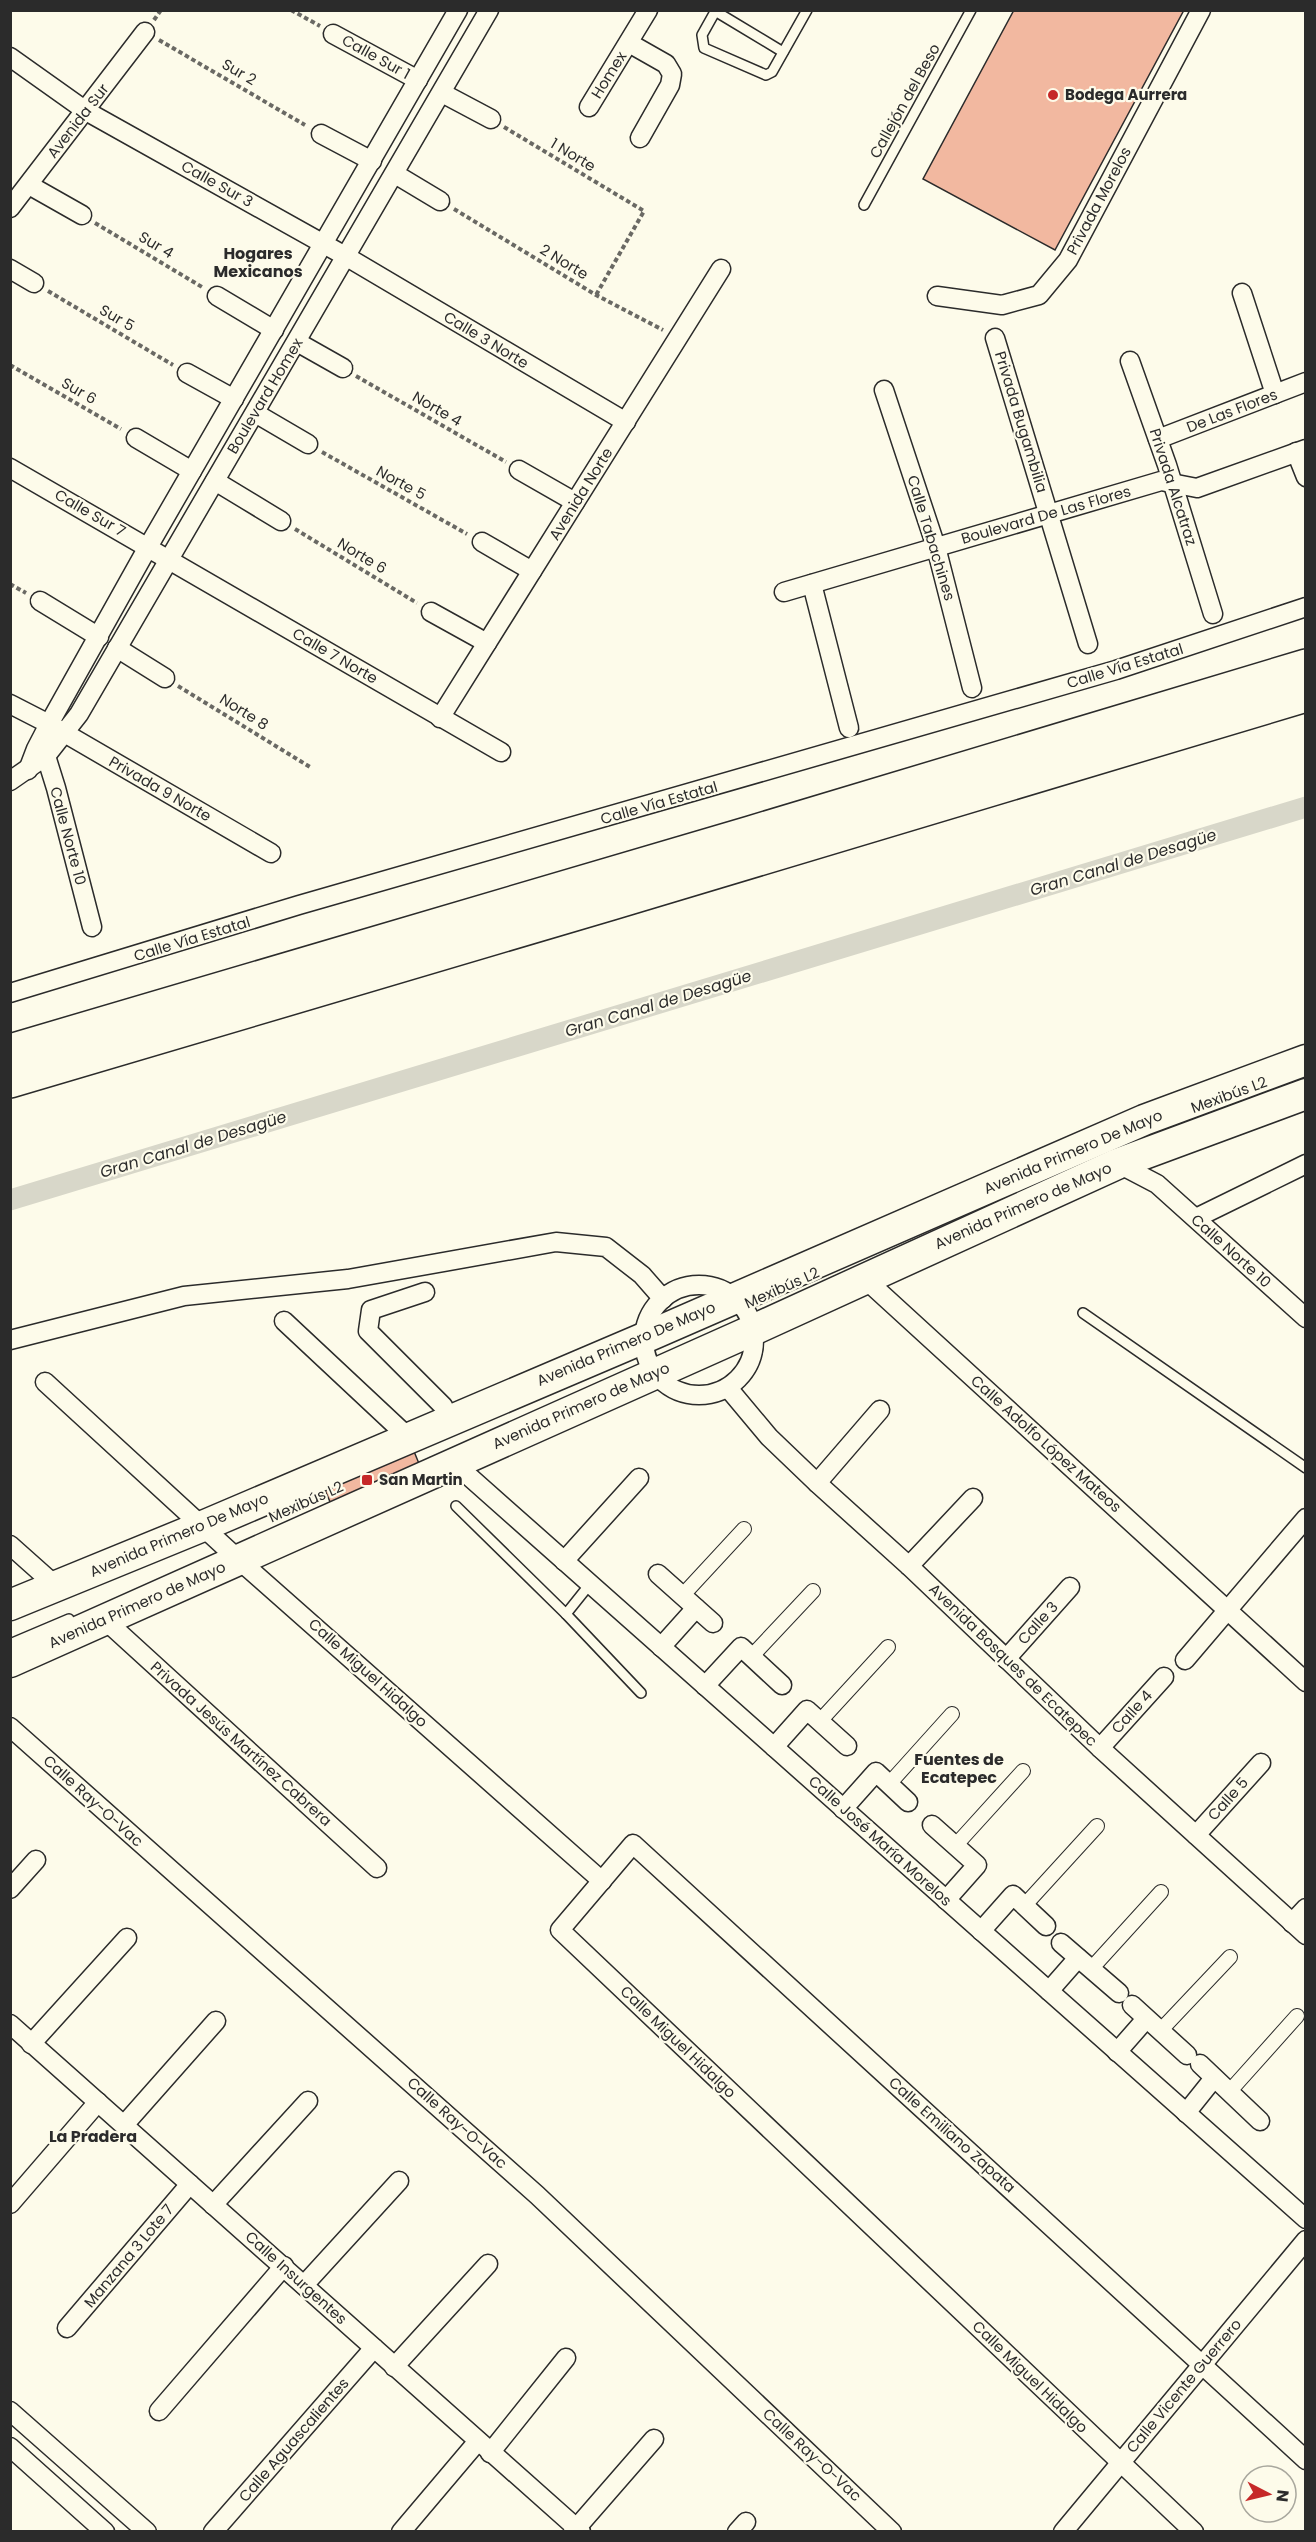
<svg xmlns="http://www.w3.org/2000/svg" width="1316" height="2542" viewBox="0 0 1316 2542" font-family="Poppins,sans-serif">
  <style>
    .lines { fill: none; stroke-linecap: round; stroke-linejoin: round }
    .canal { stroke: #d8d7c9; stroke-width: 21 }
    .building { fill: #f2b8a0; stroke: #2b2b2b; stroke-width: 1.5 }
    .service-casing { stroke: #2b2b2b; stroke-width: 12 }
    .pedestrian-casing { stroke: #2b2b2b; stroke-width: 16 }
    .minor-casing { stroke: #2b2b2b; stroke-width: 21 }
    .trunk-casing { stroke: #2b2b2b; stroke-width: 33 }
    .motorway-casing { stroke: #2b2b2b; stroke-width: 36 }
    .path { stroke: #6a6964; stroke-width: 4; stroke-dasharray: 4.5 3; stroke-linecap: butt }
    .service { stroke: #fdfbea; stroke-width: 9 }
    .pedestrian { stroke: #fdfbea; stroke-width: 14 }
    .minor { stroke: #fdfbea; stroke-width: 18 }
    .trunk { stroke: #fdfbea; stroke-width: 30 }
    .motorway { stroke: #fdfbea; stroke-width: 33 }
    .poi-dot { fill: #c62828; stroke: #fdfbea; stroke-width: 2 }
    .labels { text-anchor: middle; stroke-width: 4.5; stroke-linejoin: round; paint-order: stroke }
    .street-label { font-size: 15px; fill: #2b2b2b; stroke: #fdfbea }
    .poi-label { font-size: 15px; font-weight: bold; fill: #2b2b2b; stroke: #fdfbea; text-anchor: start }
    .neighbourhood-label { font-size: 16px; font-weight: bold; fill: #2b2b2b; stroke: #fdfbea }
    .water-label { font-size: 16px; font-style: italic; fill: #2b2b2b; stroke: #fdfbea }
  </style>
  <rect width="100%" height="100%" fill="#fdfbea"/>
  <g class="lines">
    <polyline class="canal" points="10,1200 1306,807"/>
  </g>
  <g class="building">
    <polygon points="1014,10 1184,10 1055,250 923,179"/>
    <polygon points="413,1449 420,1466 331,1504 324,1488"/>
  </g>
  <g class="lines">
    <defs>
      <g id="service">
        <polyline points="716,10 702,35 704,48 766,75 772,72 807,10"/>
        <polyline points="715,11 783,52"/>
        <polyline points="864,205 971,10"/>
        <polyline points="1083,1313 1306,1468"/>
        <polyline points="456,1506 566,1614 590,1584"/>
        <polyline points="566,1614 641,1693"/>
        <polyline points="10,1644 69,1619"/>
      </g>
      <g id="pedestrian">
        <polyline points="682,1596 744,1529"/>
        <polyline points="751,1657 813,1591"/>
        <polyline points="820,1721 888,1647"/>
        <polyline points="889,1784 952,1714"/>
        <polyline points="955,1846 1023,1771"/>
        <polyline points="1024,1906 1097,1826"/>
        <polyline points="1091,1969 1161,1892"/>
        <polyline points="1160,2031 1230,1957"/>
        <polyline points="1229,2092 1297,2016"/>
      </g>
      <g id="minor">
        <polyline points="333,34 418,80"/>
        <polyline points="629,43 666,64 672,74 670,85 640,138"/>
        <polyline points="10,57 86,111 347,257 626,422"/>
        <polyline points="442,93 491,119"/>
        <polyline points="589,107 648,10"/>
        <polyline points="321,134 372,161"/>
        <polyline points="395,174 440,201"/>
        <polyline points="29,185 82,215"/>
        <polyline points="10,208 145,32"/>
        <polyline points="10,269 34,283"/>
        <polyline points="1242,293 1275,394"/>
        <polyline points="217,296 274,330"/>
        <polyline points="937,296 1002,305 1039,295 1068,260 1201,10"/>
        <polyline points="995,338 1088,644"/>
        <polyline points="297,342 343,368"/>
        <polyline points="1130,361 1167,465 1213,614"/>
        <polyline points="187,373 234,399"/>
        <polyline points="884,390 936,547 972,688"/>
        <polyline points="255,413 308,444"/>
        <polyline points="136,438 192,471"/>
        <polyline points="1158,439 1306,382"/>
        <polyline points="1296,452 1306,477"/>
        <polyline points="10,468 501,752"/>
        <polyline points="519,470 575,502"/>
        <polyline points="215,481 281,521"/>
        <polyline points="482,542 532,571"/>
        <polyline points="812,584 849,728"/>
        <polyline points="784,592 1161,481 1197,488 1306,449"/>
        <polyline points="40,601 99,637"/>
        <polyline points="431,612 487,643"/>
        <polyline points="117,648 165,678"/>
        <polyline points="10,704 49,724 271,853"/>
        <polyline points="440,718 721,269"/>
        <polyline points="37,750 46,756 56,788 92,927"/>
        <polyline points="28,770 36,749 49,724 148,547 458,10"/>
        <polyline points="10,781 46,756 79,714 489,10"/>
        <polyline points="10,993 299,905 1116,670 1306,607"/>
        <polyline points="1115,1162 1157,1184 1306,1318"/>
        <polyline points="1196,1218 1306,1164"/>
        <polyline points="864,1278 1306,1682"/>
        <circle cx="699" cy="1340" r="55"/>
        <polyline points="425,1292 371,1310 368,1331 443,1406 449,1419"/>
        <polyline points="284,1321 408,1437"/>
        <polyline points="10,1340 184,1296 348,1279 556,1242 606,1247 642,1275 663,1299"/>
        <polyline points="45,1382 239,1560 602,1881"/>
        <polyline points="728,1388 769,1437 817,1483 909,1566 1100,1748 1306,1935"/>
        <polyline points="454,1463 1306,2219"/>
        <polyline points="817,1483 880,1410"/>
        <polyline points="10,1545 56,1586"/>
        <polyline points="564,1561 639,1478"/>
        <polyline points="909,1566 973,1498"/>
        <polyline points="658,1574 713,1623"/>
        <polyline points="105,1620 377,1868"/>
        <polyline points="661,1647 696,1608"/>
        <polyline points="1006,1659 1070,1587"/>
        <polyline points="1185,1660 1306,1518"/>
        <polyline points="705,1686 741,1647 782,1685"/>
        <polyline points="10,1727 537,2195 892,2532"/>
        <polyline points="774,1747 807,1710 847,1746"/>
        <polyline points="1100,1748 1164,1677"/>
        <polyline points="843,1809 876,1772 908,1802"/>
        <polyline points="932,1825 977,1865 946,1900"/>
        <polyline points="1196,1835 1261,1763"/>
        <polyline points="10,1889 36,1860"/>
        <polyline points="1292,1923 1306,1908"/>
        <polyline points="981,1931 1013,1895 1046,1926"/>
        <polyline points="1061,1943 1119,1993"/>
        <polyline points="1049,1991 1078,1958"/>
        <polyline points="1132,2005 1187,2055"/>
        <polyline points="10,2024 581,2532"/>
        <polyline points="31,2044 127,1938"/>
        <polyline points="1117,2052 1146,2019"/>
        <polyline points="1200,2064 1260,2121"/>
        <polyline points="1186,2113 1214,2078"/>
        <polyline points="124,2125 216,2021"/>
        <polyline points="10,2204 98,2102"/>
        <polyline points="213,2205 308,2101"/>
        <polyline points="304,2285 399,2181"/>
        <polyline points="67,2328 190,2184"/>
        <polyline points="394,2367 488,2264"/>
        <polyline points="10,2411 147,2532"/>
        <polyline points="159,2411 284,2266"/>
        <polyline points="10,2447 105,2532"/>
        <polyline points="490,2453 566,2358"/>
        <polyline points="213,2532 374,2348"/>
        <polyline points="401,2532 478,2441"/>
        <polyline points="573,2532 654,2439"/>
        <polyline points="737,2532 746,2522"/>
        <polyline points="1063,2532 1306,2240"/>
        <polyline points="1194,2532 560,1930 633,1844 1306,2460"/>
      </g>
      <g id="trunk">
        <polyline points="10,1605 203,1526 644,1338 1144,1120 1306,1060"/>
        <polyline points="10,1662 753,1330 1117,1164 1306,1094"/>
      </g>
      <g id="motorway">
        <polyline points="10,1051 750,833 1306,666"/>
        <path d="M 10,1081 C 442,953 875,826 1306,695"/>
      </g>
    </defs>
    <use href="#service" class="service-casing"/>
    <use href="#pedestrian" class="pedestrian-casing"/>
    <use href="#minor" class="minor-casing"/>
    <use href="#trunk" class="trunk-casing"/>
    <use href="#motorway" class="motorway-casing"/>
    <g class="path">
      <polyline points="291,10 320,26"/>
      <polyline points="154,20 161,10"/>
      <polyline points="159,40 305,125"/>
      <polyline points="504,127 644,211 596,295"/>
      <polyline points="454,209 596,295 663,330"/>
      <polyline points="95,223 202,287"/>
      <polyline points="48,291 173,365"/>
      <polyline points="10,365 121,429"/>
      <polyline points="356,376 506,462"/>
      <polyline points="322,452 467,534"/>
      <polyline points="295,529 417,603"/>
      <polyline points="10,584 26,593"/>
      <polyline points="178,686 310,767"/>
    </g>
    <use href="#service" class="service"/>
    <use href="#pedestrian" class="pedestrian"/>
    <use href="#minor" class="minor"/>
    <use href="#trunk" class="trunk"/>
    <use href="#motorway" class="motorway"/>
  </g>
  <g class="poi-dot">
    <circle cx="1053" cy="95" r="6"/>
    <rect x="361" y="1474" width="12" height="12" rx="3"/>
  </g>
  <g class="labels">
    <g class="street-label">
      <text transform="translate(376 57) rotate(29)" y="5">Calle Sur 1</text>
      <text transform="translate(239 72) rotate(30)" y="5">Sur 2</text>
      <text transform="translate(609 75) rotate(-58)" y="5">Homex</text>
      <text transform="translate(905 101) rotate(-61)" y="5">Callejón del Beso</text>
      <text transform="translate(78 121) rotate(-52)" y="5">Avenida Sur</text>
      <text transform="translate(573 155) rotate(31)" y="5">1 Norte</text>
      <text transform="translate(217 184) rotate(29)" y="5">Calle Sur 3</text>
      <text transform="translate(1099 201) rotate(-62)" y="5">Privada Morelos</text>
      <text transform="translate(156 245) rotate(31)" y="5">Sur 4</text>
      <text transform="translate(564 262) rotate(31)" y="5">2 Norte</text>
      <text transform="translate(117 318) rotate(30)" y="5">Sur 5</text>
      <text transform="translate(486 340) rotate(31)" y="5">Calle 3 Norte</text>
      <text transform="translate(79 391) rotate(30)" y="5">Sur 6</text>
      <text transform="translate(265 396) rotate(-59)" y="5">Boulevard Homex</text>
      <text transform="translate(437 409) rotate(30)" y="5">Norte 4</text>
      <text transform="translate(1232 411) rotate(-21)" y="5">De Las Flores</text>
      <text transform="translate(1021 422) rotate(73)" y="5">Privada Bugambilia</text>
      <text transform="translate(401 483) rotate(29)" y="5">Norte 5</text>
      <text transform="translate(1173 487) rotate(72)" y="5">Privada Alcatraz</text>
      <text transform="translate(581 494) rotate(-58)" y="5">Avenida Norte</text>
      <text transform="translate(90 513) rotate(30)" y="5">Calle Sur 7</text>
      <text transform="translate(1046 515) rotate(-16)" y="5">Boulevard De Las Flores</text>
      <text transform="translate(931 538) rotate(73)" y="5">Calle Tabachines</text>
      <text transform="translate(362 556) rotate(31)" y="5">Norte 6</text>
      <text transform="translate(335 656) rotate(30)" y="5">Calle 7 Norte</text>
      <text transform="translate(1125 666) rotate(-17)" y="5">Calle Vía Estatal</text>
      <text transform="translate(244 712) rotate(32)" y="5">Norte 8</text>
      <text transform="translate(160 789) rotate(30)" y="5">Privada 9 Norte</text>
      <text transform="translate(659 803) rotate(-16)" y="5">Calle Vía Estatal</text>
      <text transform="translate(68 836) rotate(75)" y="5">Calle Norte 10</text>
      <text transform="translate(192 939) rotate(-17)" y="5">Calle Vía Estatal</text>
      <text transform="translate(1229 1095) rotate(-20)" y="5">Mexibús L2</text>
      <text transform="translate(1073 1152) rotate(-23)" y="5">Avenida Primero De Mayo</text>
      <text transform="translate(1023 1206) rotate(-24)" y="5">Avenida Primero de Mayo</text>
      <text transform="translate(1231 1251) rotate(42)" y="5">Calle Norte 10</text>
      <text transform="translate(782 1288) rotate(-24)" y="5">Mexibús L2</text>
      <text transform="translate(626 1344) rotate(-23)" y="5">Avenida Primero De Mayo</text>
      <text transform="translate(581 1406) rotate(-24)" y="5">Avenida Primero de Mayo</text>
      <text transform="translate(1046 1444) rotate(42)" y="5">Calle Adolfo López Mateos</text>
      <text transform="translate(306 1502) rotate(-24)" y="5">Mexibús L2</text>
      <text transform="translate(179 1535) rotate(-23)" y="5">Avenida Primero De Mayo</text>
      <text transform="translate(137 1605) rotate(-24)" y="5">Avenida Primero de Mayo</text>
      <text transform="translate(1038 1623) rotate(-48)" y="5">Calle 3</text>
      <text transform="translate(1013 1665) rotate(44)" y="5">Avenida Bosques de Ecatepec</text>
      <text transform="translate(368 1673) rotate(42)" y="5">Calle Miguel Hidalgo</text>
      <text transform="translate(1132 1712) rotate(-48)" y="5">Calle 4</text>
      <text transform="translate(241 1744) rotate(42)" y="5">Privada Jesús Martínez Cabrera</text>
      <text transform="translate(1228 1799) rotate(-48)" y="5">Calle 5</text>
      <text transform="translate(93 1801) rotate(42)" y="5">Calle Ray-O-Vac</text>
      <text transform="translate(880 1841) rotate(42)" y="5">Calle José María Morelos</text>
      <text transform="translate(678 2042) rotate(44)" y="5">Calle Miguel Hidalgo</text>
      <text transform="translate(457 2123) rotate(42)" y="5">Calle Ray-O-Vac</text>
      <text transform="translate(952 2135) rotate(42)" y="5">Calle Emiliano Zapata</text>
      <text transform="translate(129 2256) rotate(-50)" y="5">Manzana 3 Lote 7</text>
      <text transform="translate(296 2278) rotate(42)" y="5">Calle Insurgentes</text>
      <text transform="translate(1030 2377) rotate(44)" y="5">Calle Miguel Hidalgo</text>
      <text transform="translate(1184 2386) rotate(-50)" y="5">Calle Vicente Guerrero</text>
      <text transform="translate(294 2440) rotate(-49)" y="5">Calle Aguascalientes</text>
      <text transform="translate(812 2455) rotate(43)" y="5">Calle Ray-O-Vac</text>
    </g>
    <g class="poi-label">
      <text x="1065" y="100">Bodega Aurrera</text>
      <text x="379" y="1485">San Martin</text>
    </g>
    <g class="neighbourhood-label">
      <text x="258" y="259">Hogares<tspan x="258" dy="18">Mexicanos</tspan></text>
      <text x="959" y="1765">Fuentes de<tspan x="959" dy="18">Ecatepec</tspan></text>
      <text x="93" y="2142">La Pradera</text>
    </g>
    <g class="water-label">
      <text transform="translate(1123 862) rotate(-17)" y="6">Gran Canal de Desagüe</text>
      <text transform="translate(658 1003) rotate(-17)" y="6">Gran Canal de Desagüe</text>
      <text transform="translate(193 1144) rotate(-17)" y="6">Gran Canal de Desagüe</text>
    </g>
  </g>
  <rect width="1316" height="2542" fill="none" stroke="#2b2b2b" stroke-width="24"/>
  <g transform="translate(1268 2494) rotate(97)"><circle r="28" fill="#fdfbea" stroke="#a9a89e" stroke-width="1.5"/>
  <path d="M0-4.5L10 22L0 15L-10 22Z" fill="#c62828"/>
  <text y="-9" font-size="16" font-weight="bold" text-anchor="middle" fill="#2b2b2b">N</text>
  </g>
</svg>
